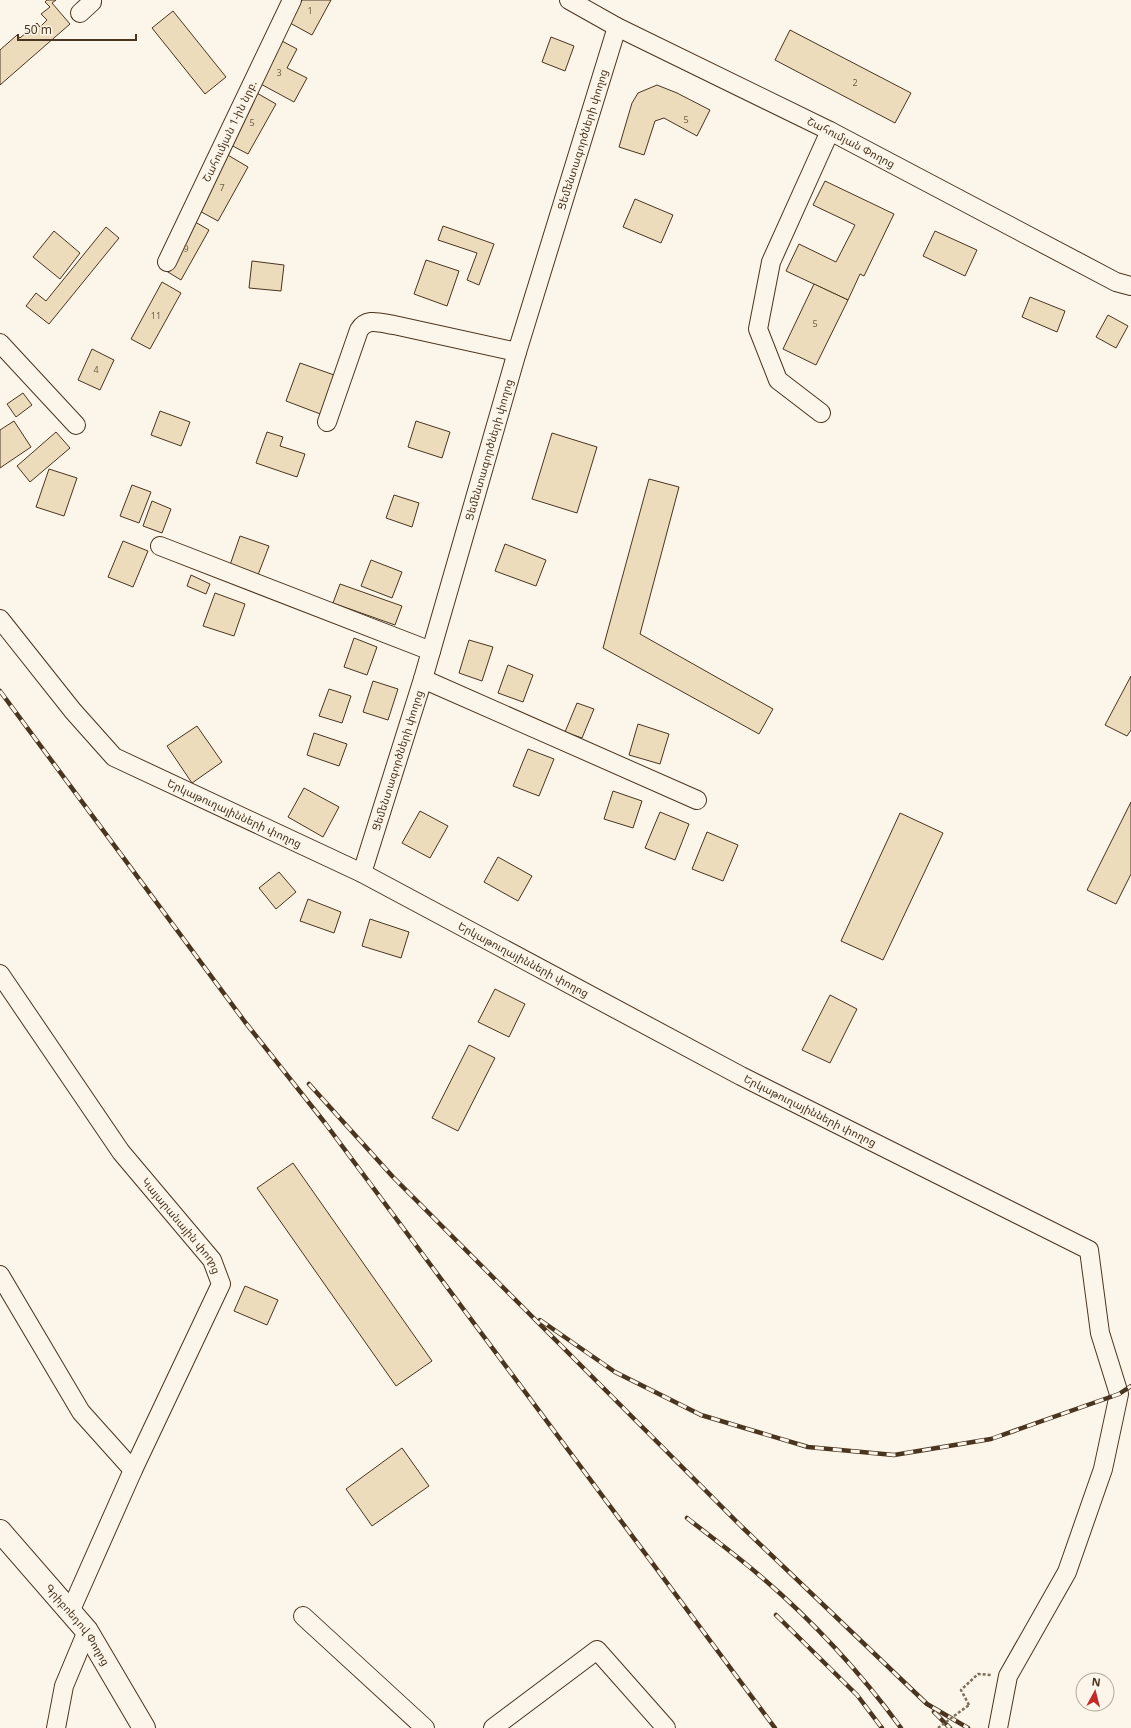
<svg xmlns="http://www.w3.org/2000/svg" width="1131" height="1728" font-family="'Noto Sans','Noto Sans Armenian',sans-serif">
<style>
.building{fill:#ecdcbc;stroke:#4a3520}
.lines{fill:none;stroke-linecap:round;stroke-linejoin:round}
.minor-casing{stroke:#4a3520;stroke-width:20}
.major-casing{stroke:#4a3520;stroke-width:24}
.path{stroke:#7f6f5c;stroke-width:2.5;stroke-dasharray:3 2;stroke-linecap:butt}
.minor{stroke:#fbf6e9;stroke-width:18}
.major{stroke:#fbf6e9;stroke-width:22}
.rail-casing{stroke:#4a3520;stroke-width:4.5}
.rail{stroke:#fbf6e9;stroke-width:3;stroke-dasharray:9;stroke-linecap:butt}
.path-bridge{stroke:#7f6f5c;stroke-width:2.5;stroke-dasharray:3 2;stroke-linecap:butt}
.labels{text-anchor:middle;stroke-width:3;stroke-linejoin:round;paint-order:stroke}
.number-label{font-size:9px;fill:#725f47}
.street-label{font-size:11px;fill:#4a3520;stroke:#fbf6e9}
</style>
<rect width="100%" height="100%" fill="#fbf6e9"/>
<g class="building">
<polygon points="47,0 56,0 52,3 70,24 0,85 0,50 17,35 20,38 37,23 40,27 47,20 41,14 50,7 45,2"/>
<polygon points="302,0 331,0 312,35 290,23"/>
<polygon points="173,11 226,77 205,94 152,28"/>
<polygon points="790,30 911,93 895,123 775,60"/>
<polygon points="551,37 574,46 565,71 542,62"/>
<polygon points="280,40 297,49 287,68 307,78 294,102 257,82"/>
<polygon points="657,85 677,93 710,110 697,136 664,118 655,121 644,155 619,147 632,103 638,93"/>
<polygon points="255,92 276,104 248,154 227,143"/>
<polygon points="226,154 248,167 218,221 196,209"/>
<polygon points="825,181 894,214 864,276 860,274 848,300 786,271 799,244 836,262 855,225 813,205"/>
<polygon points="635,199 673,215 661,243 623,227"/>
<polygon points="190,219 209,230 181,280 163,269"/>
<polygon points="443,226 494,244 479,285 467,280 477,253 438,240"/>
<polygon points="106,227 119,238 49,324 26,306 36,293 46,301"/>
<polygon points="54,231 80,253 60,279 33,257"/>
<polygon points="935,231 977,250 965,276 923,256"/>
<polygon points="426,260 459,271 447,306 414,294"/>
<polygon points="252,261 284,265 281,291 249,288"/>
<polygon points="162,282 181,293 150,349 131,339"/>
<polygon points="814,284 848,300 816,365 783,349"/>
<polygon points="1030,297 1065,311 1057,332 1022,317"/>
<polygon points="1108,315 1128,326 1116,348 1096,337"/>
<polygon points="92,349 114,360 100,390 78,380"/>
<polygon points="300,363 337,376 323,415 286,401"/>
<polygon points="23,393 32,405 16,417 7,404"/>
<polygon points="160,411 190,422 181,446 151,435"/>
<polygon points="14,421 31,447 0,468 0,430"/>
<polygon points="416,421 450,432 442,458 408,447"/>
<polygon points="56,432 70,448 30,482 17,466"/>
<polygon points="267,432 283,437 280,446 305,454 297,477 256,463"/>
<polygon points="552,433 597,447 577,513 532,499"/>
<polygon points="49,469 77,478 64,516 36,507"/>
<polygon points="649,479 679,487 640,634 773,709 759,734 603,648"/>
<polygon points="132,485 151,492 139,523 120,516"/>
<polygon points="394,495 419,503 412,527 386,518"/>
<polygon points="152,501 171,509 162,533 143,526"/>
<polygon points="240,536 269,546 258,575 230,565"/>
<polygon points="123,541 148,551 133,587 108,577"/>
<polygon points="505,544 546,560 536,586 495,571"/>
<polygon points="371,560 402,572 392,598 361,586"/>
<polygon points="191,575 210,584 206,594 187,586"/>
<polygon points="340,584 402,606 395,625 333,603"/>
<polygon points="215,593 245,604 234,636 203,626"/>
<polygon points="354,638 377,647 367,675 344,667"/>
<polygon points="469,640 493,647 482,681 459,673"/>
<polygon points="508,665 533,675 523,702 498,693"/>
<polygon points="1131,676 1131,730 1127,736 1105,725"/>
<polygon points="373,681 398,689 388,720 363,712"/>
<polygon points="329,689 351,696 342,723 319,716"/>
<polygon points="577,703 594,709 582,738 565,732"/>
<polygon points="638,724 669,734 660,764 629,755"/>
<polygon points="197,726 222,762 192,783 167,746"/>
<polygon points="314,733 347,744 339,766 307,755"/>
<polygon points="528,749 554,759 539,796 513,786"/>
<polygon points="304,788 339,807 323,837 288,817"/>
<polygon points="613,791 642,801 633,828 604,819"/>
<polygon points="1131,802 1131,874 1116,904 1087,890"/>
<polygon points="420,811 448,826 430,858 402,843"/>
<polygon points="660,812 689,824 675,860 645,848"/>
<polygon points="900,813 943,833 883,960 841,941"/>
<polygon points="707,832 738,845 723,881 692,869"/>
<polygon points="498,857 532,876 518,901 484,882"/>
<polygon points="279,872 296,892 276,909 259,888"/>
<polygon points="308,899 341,912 334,933 300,921"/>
<polygon points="370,919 409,932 401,958 362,946"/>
<polygon points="495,989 525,1004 509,1037 478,1022"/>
<polygon points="830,995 857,1009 830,1063 802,1050"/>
<polygon points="469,1045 495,1058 458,1131 432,1118"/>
<polygon points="293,1163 432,1361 396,1386 257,1188"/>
<polygon points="245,1286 278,1300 267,1325 234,1311"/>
<polygon points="402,1448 429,1486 372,1526 346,1489"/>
</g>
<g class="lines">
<defs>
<g id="minor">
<path id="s1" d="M569 0 617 27 830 131 1116 282 1131 286"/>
<polyline points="80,13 92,2 92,0"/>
<path id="s2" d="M167 262 292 0"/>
<polyline points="0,343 76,425"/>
<polyline points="821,413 778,380 758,329 771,262 830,131"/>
<path d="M327 422 359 330C367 317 380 323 394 325L517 352"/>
<polyline points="160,546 431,651"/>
<path id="s3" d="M0 619 73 711 114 757 362 873 741 1076 1089 1250 1100 1333 1119 1394 1103 1469 1067 1572 1008 1676 998 1728"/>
<polyline points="423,679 697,800"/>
<path id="s4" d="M362 873 423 679 517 352 617 27"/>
<path id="s5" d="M0 974 121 1152 212 1260 221 1284 133 1470 70 1612"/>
<polyline points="0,1275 81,1412 133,1470"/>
<polyline points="303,1616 425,1728"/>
<polyline points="56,1728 64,1686 87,1631"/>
<polyline points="493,1728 597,1650 666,1728"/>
</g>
<g id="major">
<path id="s6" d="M0 1531 87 1631 144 1728"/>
</g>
</defs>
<use href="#minor" class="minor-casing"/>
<use href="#major" class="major-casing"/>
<polyline class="path" points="969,1705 961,1690 978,1674 991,1675"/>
<use href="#minor" class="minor"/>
<use href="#major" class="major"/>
<defs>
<g id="rail">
<polyline points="0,691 245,1022 325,1123 775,1728"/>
<polyline points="309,1084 393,1177 742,1527 927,1704 968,1728"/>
<polyline points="540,1320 615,1372 701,1415 808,1447 894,1455 991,1439 1119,1394 1131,1386"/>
<path d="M687 1518C711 1537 736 1555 759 1575 812 1620 860 1672 901 1728"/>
<polyline points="776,1615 857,1695 882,1728"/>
<polyline points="934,1712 950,1728"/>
</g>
</defs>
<use href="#rail" class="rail-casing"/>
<use href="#rail" class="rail"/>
<polyline class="path-bridge" points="938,1728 969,1705"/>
</g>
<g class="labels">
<g class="number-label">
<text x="310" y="14">1</text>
<text x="279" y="76">3</text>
<text x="855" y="86">2</text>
<text x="686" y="123">5</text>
<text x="252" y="126">5</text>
<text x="222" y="191">7</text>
<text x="186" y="252">9</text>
<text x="156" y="319">11</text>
<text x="815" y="327">5</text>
<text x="96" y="373">4</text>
</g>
<g class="street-label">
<text dy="4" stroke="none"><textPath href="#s2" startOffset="145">Շահումյան 1-ին նրբ.</textPath></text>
<text dy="4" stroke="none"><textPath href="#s4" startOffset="766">Ցեմենտագործների փողոց</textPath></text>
<text dy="4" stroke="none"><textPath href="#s1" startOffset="316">Շահումյան Փողոց</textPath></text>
<text dy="4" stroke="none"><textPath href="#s4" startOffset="442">Ցեմենտագործների փողոց</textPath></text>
<text dy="4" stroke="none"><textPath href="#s4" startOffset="118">Ցեմենտագործների փողոց</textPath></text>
<text dy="4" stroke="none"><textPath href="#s3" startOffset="312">Երկաթուղայինների փողոց</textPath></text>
<text dy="4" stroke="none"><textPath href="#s3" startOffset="636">Երկաթուղայինների փողոց</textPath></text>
<text dy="4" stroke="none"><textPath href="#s3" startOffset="960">Երկաթուղայինների փողոց</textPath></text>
<text dy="4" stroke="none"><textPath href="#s5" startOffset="311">Կայարանային փողոց</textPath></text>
<text dy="4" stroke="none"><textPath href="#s6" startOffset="122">Գրիբոեդով Փողոց</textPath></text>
</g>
</g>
<g transform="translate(1095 1692) rotate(7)"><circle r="19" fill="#fbf6e9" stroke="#b4a999"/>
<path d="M0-3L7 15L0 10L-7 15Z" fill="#c62828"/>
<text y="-6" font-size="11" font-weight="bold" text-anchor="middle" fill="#4a3520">N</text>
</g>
<path d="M18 34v6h118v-6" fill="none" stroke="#4a3520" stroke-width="2"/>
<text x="24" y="34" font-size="12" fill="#4a3520" stroke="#fbf6e9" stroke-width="3" paint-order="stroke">50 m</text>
</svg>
